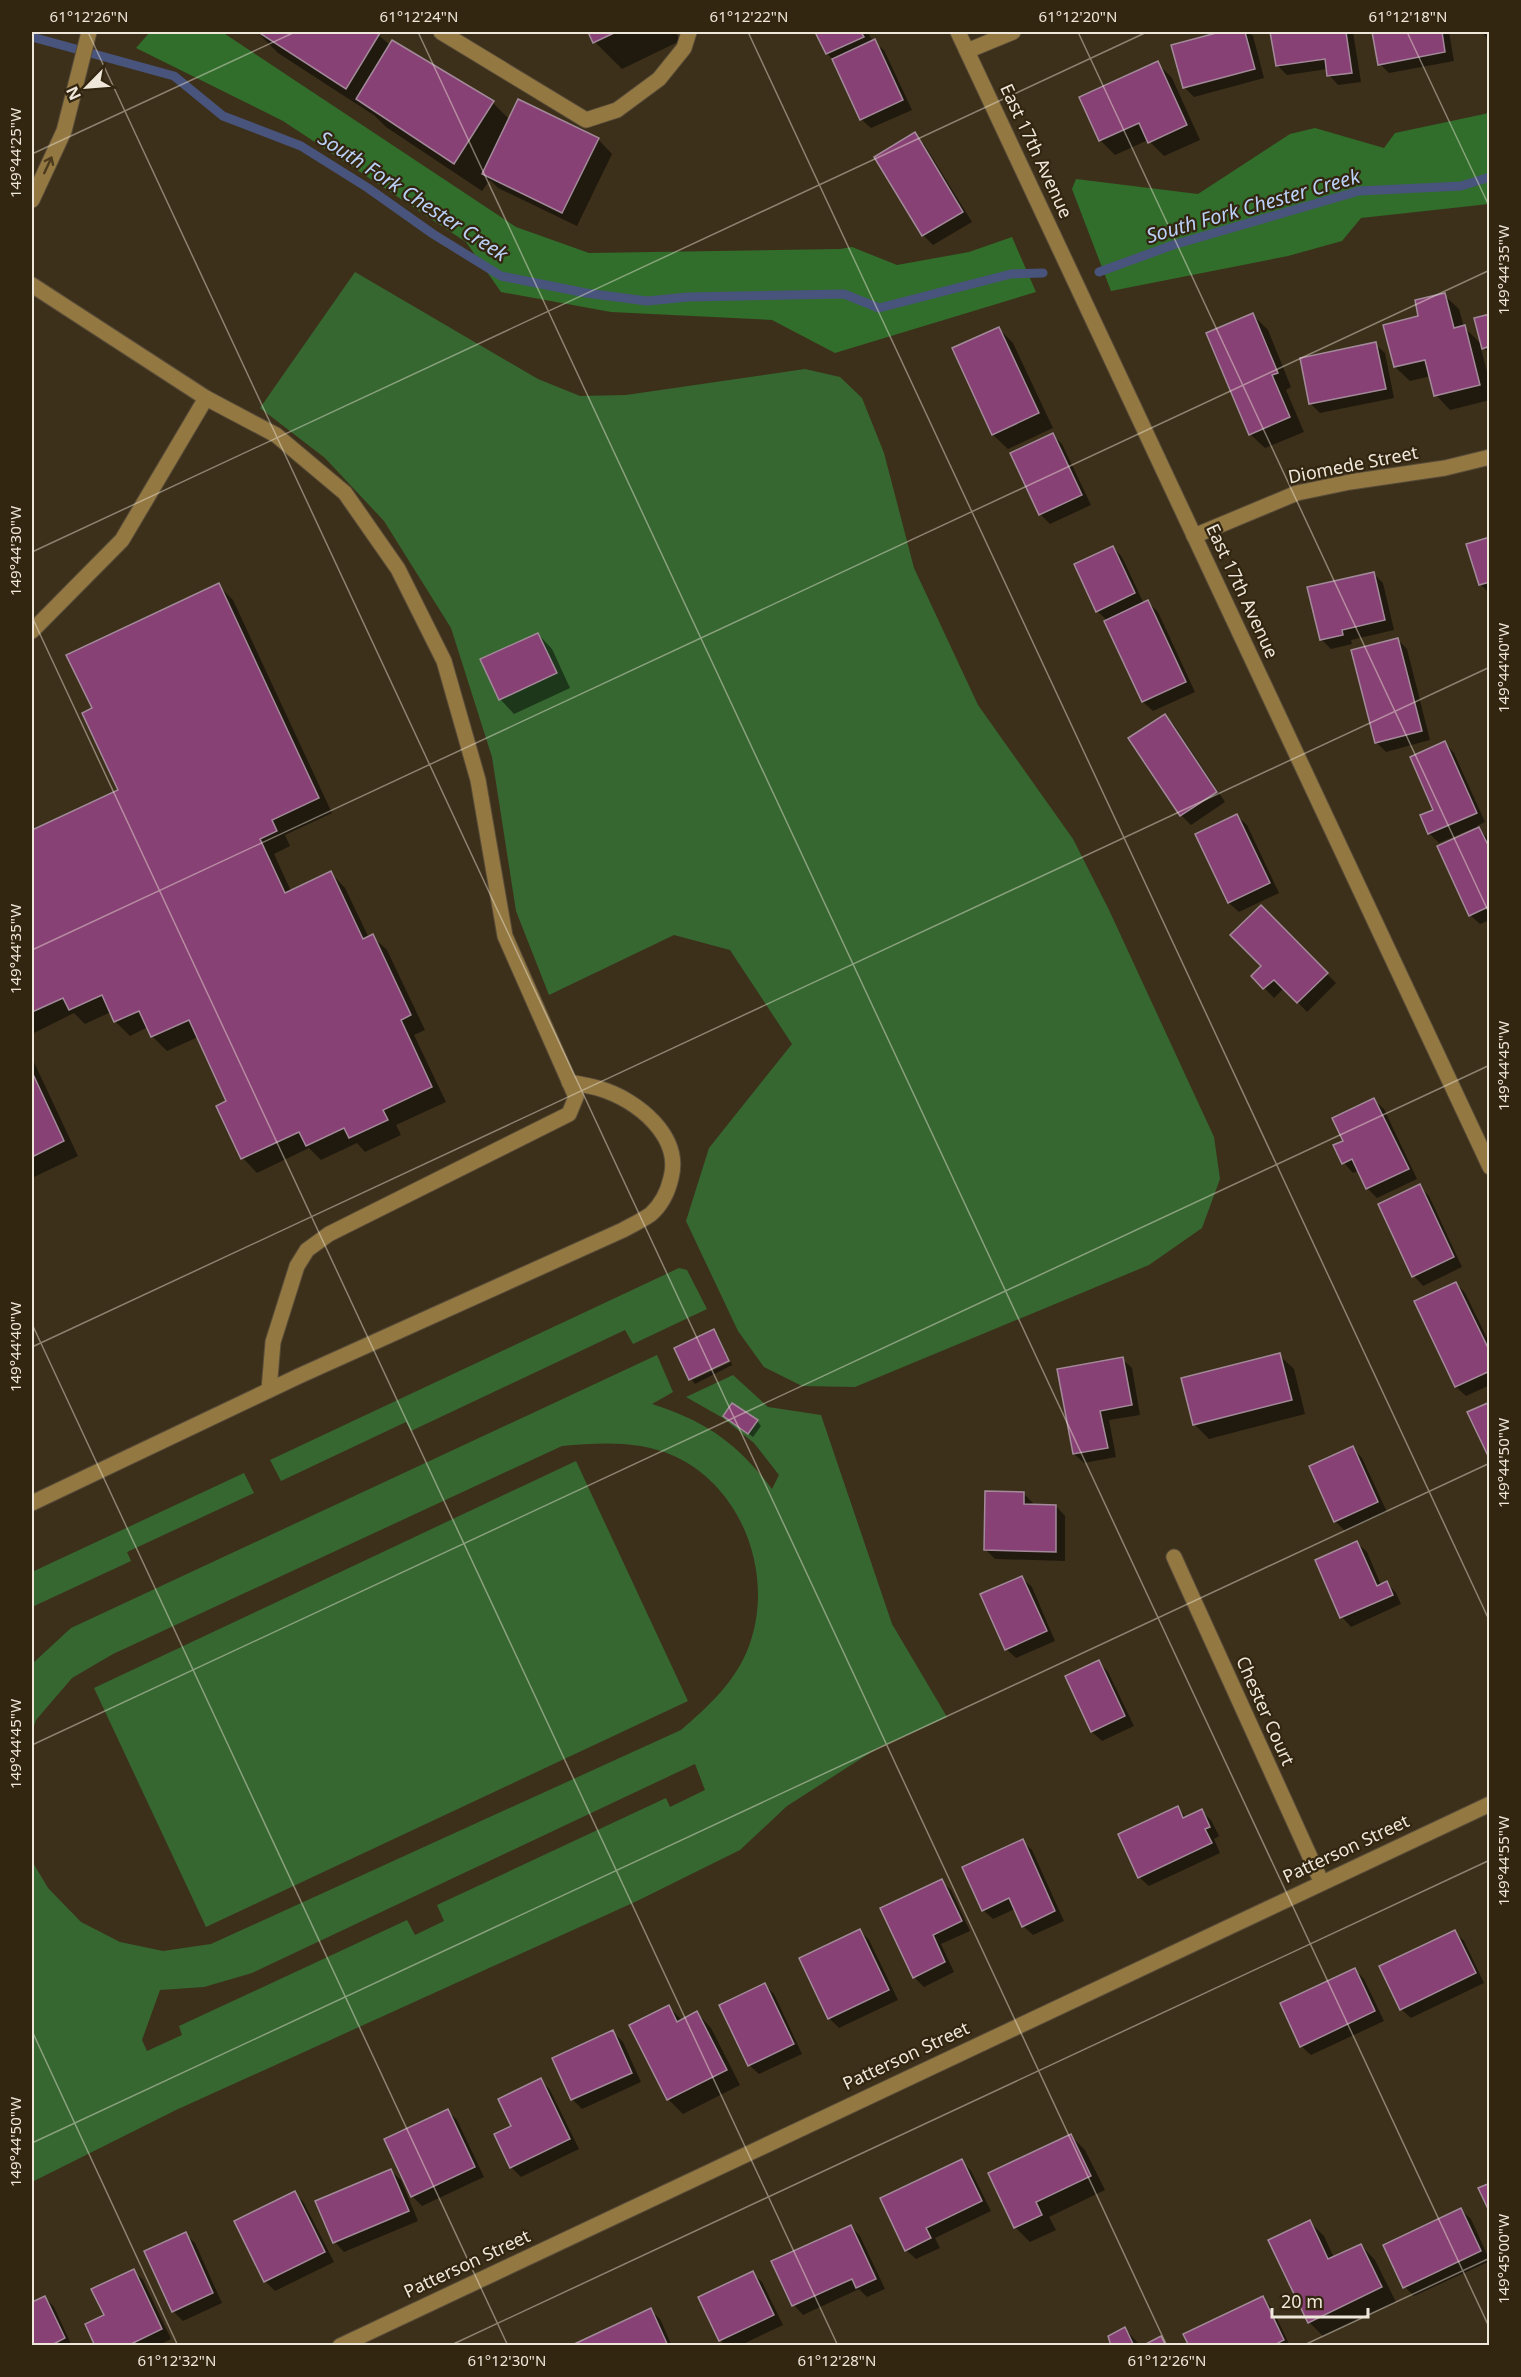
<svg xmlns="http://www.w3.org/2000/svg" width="1521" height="2377" font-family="'Noto Sans',sans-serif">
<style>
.green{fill:#366731;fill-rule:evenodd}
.forest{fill:#316d2b}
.shadow{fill:#0007}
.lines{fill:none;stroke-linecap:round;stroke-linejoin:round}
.stream{stroke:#48547c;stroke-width:9}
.building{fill:#884174;stroke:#a38a9a;stroke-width:1.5}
.minor-casing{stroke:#594d3a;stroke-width:17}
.minor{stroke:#937842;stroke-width:15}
.oneway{stroke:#4b3a1d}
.ticks{fill:none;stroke:#efe7da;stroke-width:1.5;stroke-opacity:0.45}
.labels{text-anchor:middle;stroke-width:4.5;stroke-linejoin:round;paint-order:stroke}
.street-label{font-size:18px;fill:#efe7da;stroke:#332611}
.water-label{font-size:20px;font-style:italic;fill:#bbd1f8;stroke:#332611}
.neatline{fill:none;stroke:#efe7da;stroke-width:2}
.ticks-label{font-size:15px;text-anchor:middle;fill:#efe7da}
</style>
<rect width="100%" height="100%" fill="#3d301b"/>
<g class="green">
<polygon points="355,272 538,379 580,396 626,395 805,369 840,377 862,398 884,453 914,568 978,705 1073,839 1109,910 1214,1137 1220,1179 1202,1228 1149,1265 855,1387 802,1386 764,1367 738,1331 686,1221 709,1148 792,1044 730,950 674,935 549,995 516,911 492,757 451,628 384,521 325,458 260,408"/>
<polygon points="679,1268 687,1270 707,1309 633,1344 625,1330 411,1431 406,1422 281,1481 270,1460"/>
<path d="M657 1355 673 1392 652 1404C706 1421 738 1444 772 1489L779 1475 754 1443 723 1418 686 1397 733 1375 768 1407 821 1415 892 1624 947 1717 876 1749 787 1806 740 1850 637 1901 176 2110 32 2182V1861L48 1888 81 1922 120 1942 163 1951 211 1944 681 1730C709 1706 736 1681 749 1646 775 1576 743 1487 674 1456 638 1440 599 1443 562 1446L113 1654 72 1678 36 1720 32 1732V1664L71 1628ZM695 1764 705 1790 670 1807 666 1798 437 1905 444 1921 415 1935 407 1920 179 2026 182 2035 147 2051 142 2040 160 1990 204 1987 252 1973Z"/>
<polygon points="576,1461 688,1701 206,1927 94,1688"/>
<polygon points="244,1473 254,1493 127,1552 131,1561 32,1607 32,1572"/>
</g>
<g class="forest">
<polygon points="150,32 222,32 516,227 589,253 840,249 852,247 897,265 969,252 1012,237 1036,292 835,353 772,320 611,312 501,292 466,242 283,121 136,48"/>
<polygon points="1489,113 1489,204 1361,218 1342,241 1288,256 1111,291 1072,189 1076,179 1198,194 1290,134 1315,128 1384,148 1395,133"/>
</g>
<g class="shadow">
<polygon points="257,32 375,32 390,45 493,103 510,120 598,139 612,154 577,226 498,188 490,180 482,191 386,127 375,116 278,53"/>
<polygon points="589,32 676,32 680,41 622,69 595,42"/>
<polygon points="817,32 868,32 873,42 884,50 912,110 871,128 861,119 835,61 827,54"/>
<polygon points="1226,32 1248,32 1253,36 1264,78 1194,97 1185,88 1173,46"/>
<polygon points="1272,32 1353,32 1361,82 1338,85 1329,75 1328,69 1287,75 1277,65"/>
<polygon points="1374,32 1449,32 1454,61 1389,73 1380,64"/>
<polygon points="1482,32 1490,32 1490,41 1484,35"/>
<polygon points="1157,63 1172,78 1200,140 1164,156 1148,140 1115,155 1100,140"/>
<polygon points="914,134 924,144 972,222 933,245 924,236 876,158"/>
<polygon points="1444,295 1459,309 1464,327 1482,345 1490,315 1490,354 1480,345 1490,383 1490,400 1450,410 1436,395 1431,376 1410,381 1395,367 1420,317"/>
<polygon points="1253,315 1268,330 1291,387 1286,390 1304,432 1265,448 1250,434"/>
<polygon points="999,329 1013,343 1053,428 1008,449 993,435 954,349"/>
<polygon points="1375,344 1385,353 1394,398 1320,413 1311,404 1302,359"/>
<polygon points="1053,435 1062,444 1091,505 1050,524 1040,514"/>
<polygon points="1490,539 1490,594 1480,584"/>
<polygon points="1113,547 1122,557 1144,604 1148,602 1158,612 1195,692 1153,711 1143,702 1106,622 1108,621 1097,611"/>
<polygon points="1373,573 1383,583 1394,630 1351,640 1352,644 1331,649 1322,640 1309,589"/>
<polygon points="218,585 233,600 332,813 285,835 290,846 274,854 291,891 331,873 345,888 369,938 372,936 387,950 425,1030 414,1035 446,1102 396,1125 401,1135 365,1152 357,1143 321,1160 309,1148 257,1173 243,1158 228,1102 198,1037 167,1051 153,1037 148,1027 130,1036 115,1021 111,1012 85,1024 74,1013 32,1034 32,832 120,790 94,709"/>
<polygon points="538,634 552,649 570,688 514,714 500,699"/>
<polygon points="1397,639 1407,649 1430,740 1386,752 1376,742"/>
<polygon points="1164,716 1174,725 1225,802 1191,825 1181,815 1130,739"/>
<polygon points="1445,743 1454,753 1485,822 1477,826 1490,841 1490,920 1480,924 1470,915 1474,828 1439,843 1429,833"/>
<polygon points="1237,816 1247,825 1279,893 1239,912 1229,903 1197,835"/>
<polygon points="1261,907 1336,983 1307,1012 1284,988 1274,998 1253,976 1263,966"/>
<polygon points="32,1058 78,1156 32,1178"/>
<polygon points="1374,1100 1384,1109 1417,1179 1377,1198 1367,1188 1359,1170 1353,1173 1344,1163 1345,1142"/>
<polygon points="1419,1186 1429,1196 1462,1267 1423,1286 1414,1276"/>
<polygon points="1456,1283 1465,1293 1490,1344 1490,1385 1466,1396 1456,1387 1416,1302"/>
<polygon points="714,1331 718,1335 729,1359 690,1378"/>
<polygon points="1279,1355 1294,1369 1305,1414 1209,1439 1194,1424"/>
<polygon points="1122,1359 1132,1368 1140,1415 1109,1420 1116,1457 1084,1463 1074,1454"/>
<polygon points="731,1362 732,1365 695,1384 692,1380"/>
<polygon points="730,1420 757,1421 761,1426 753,1437"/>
<polygon points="1353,1448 1362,1458 1387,1512 1345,1531 1335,1521"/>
<polygon points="1023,1493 1033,1503 1033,1506 1056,1506 1065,1516 1065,1561 995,1559 986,1550"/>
<polygon points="1357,1543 1367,1552 1381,1585 1387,1583 1396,1593 1401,1604 1351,1627 1342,1617"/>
<polygon points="1022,1578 1032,1587 1055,1641 1016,1658 1006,1649"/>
<polygon points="1099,1662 1108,1672 1134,1726 1102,1741 1092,1732 1067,1677"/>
<polygon points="1177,1808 1187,1818 1202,1811 1211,1820 1219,1836 1214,1839 1220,1853 1149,1886 1139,1877"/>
<polygon points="1022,1841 1032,1850 1064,1921 1033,1935 1023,1926 1015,1909 993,1919 983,1910"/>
<polygon points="941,1881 951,1890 970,1931 941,1944 954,1972 924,1987 914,1977"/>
<polygon points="859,1930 869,1940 898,2000 839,2028 829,2018"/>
<polygon points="1455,1932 1464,1941 1484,1983 1411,2018 1401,2009"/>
<polygon points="1355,1970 1364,1979 1384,2021 1311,2055 1301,2046"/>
<polygon points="765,1985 774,1994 802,2054 759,2074 749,2065"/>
<polygon points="669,2007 683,2021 697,2013 711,2028 740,2085 683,2114 669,2100 631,2026"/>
<polygon points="613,2032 623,2042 641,2082 582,2109 572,2099 554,2059"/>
<polygon points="541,2080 550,2090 579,2149 521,2177 511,2167 513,2127"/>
<polygon points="448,2111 457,2120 484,2177 422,2206 412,2196"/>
<polygon points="1071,2136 1085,2150 1105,2190 1049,2217 1056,2230 1030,2242 1015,2227"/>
<polygon points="962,2161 971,2171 991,2211 935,2238 940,2248 916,2259 906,2250"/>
<polygon points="391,2171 401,2180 418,2221 344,2252 335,2242 317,2202"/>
<polygon points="295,2193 304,2203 334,2262 275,2291 265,2281"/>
<polygon points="1461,2210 1471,2219 1490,2261 1414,2296 1405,2287"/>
<polygon points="1310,2222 1324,2236 1334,2258 1361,2245 1375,2260 1396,2302 1323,2336 1309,2322"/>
<polygon points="851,2226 860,2236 885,2289 867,2297 859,2289 803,2315 794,2305 773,2262"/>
<polygon points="185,2234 195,2243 222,2303 183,2321 173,2311"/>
<polygon points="134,2271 143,2280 171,2339 157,2346 97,2346 106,2316"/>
<polygon points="752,2273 762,2282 783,2325 739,2346 726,2346 720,2340"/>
<polygon points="45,2297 54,2307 72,2346 32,2346 32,2303"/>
<polygon points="1263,2298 1272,2308 1290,2346 1190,2346"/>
<polygon points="650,2310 660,2319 672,2346 574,2346"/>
<polygon points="1125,2329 1139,2344 1140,2346 1114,2346"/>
</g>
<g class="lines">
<g class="stream">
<polyline points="32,37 174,76 223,116 301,146 368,188 433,234 501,276 586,293 647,301 688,297 844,294 879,308 1011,274 1043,273"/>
<polyline points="1099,272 1173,245 1359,191 1461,186 1490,177"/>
</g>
</g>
<g class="building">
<polygon points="258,32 378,32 380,33 346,89"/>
<polygon points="588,32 616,32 593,43"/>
<polygon points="815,32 861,32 864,37 826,54"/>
<polygon points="1220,32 1245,32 1255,69 1183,88 1171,45"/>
<polygon points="1270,32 1346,32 1352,73 1327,76 1325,59 1276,66"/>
<polygon points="1372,32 1442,32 1445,52 1378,65"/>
<polygon points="875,39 903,100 860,120 832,59"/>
<polygon points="392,40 494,101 454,164 356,99"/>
<polygon points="1158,61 1187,125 1148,143 1139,123 1099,141 1079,97"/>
<polygon points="518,99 599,138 562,213 482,174"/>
<polygon points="915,132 963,212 922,236 874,157"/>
<polygon points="1445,293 1454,328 1465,325 1480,385 1434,396 1425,360 1394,367 1383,325 1418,316 1415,300"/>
<polygon points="1253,313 1278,373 1272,375 1290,417 1249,435 1206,333"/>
<polygon points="1490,314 1490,355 1487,347 1482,349 1474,318"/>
<polygon points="999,327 1039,413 992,435 952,348"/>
<polygon points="1376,342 1386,389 1309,404 1300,358"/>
<polygon points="1053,433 1082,495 1039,515 1010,453"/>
<polygon points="1490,537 1490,582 1479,585 1466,544"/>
<polygon points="1113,546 1135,593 1096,612 1074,564"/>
<polygon points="1374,572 1385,620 1342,630 1343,635 1320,640 1307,587"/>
<polygon points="219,583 319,798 272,820 277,831 260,839 285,893 331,871 363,939 373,934 411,1015 401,1020 432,1087 383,1110 388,1120 349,1138 344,1128 306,1146 299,1132 241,1159 216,1106 226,1101 189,1020 151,1037 139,1011 114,1022 102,995 69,1010 63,998 32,1012 32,830 118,790 82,713 92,708 66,655"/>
<polygon points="1148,600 1186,682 1142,702 1104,621"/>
<polygon points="538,633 557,673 499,700 480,659"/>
<polygon points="1398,638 1422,731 1375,743 1351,650"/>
<polygon points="1165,714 1217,792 1180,816 1128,738"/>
<polygon points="1445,741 1477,813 1428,834 1420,815 1433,810 1410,757"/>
<polygon points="1237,814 1270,883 1228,903 1195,834"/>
<polygon points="1479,827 1490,849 1490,906 1469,916 1437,846"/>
<polygon points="1261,905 1328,973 1297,1003 1274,980 1263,989 1251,976 1261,966 1230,935"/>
<polygon points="32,1072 64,1141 32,1157"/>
<polygon points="1374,1098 1409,1169 1366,1189 1352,1159 1342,1164 1333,1145 1343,1141 1332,1118"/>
<polygon points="1420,1184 1454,1257 1412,1277 1378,1204"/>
<polygon points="1456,1282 1490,1352 1490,1371 1455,1387 1414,1301"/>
<polygon points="714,1329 729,1361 689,1380 674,1348"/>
<polygon points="1280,1353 1292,1400 1193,1425 1181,1378"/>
<polygon points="1123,1357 1132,1405 1100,1411 1108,1448 1073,1454 1057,1369"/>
<polygon points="1490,1402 1490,1460 1467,1412"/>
<polygon points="732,1403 758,1420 748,1434 723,1416"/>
<polygon points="1353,1446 1378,1502 1334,1522 1309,1466"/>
<polygon points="985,1491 1024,1492 1024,1504 1056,1505 1056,1552 984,1550"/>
<polygon points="1357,1541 1377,1586 1387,1581 1393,1595 1340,1618 1315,1560"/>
<polygon points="1022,1576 1047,1631 1005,1650 980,1594"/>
<polygon points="1099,1660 1125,1716 1091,1732 1065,1676"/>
<polygon points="1178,1806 1183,1818 1202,1809 1210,1827 1205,1829 1212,1843 1138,1878 1118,1834"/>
<polygon points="1023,1839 1055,1911 1022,1927 1009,1898 982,1911 962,1867"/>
<polygon points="942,1879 962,1921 933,1935 945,1962 913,1978 880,1908"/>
<polygon points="860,1929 889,1990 828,2019 799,1958"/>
<polygon points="1455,1930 1476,1973 1400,2010 1379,1966"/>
<polygon points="1355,1968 1375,2011 1300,2047 1280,2003"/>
<polygon points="765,1983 794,2044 748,2066 719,2005"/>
<polygon points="669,2005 677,2022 697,2011 727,2070 667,2100 629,2025"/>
<polygon points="613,2030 632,2073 571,2100 552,2058"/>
<polygon points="541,2078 570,2139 510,2168 494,2134 511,2126 498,2099"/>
<polygon points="448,2109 475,2167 411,2197 384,2139"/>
<polygon points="1071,2134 1091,2176 1036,2202 1042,2215 1014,2228 988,2173"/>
<polygon points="962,2159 982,2201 926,2228 931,2238 905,2251 880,2198"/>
<polygon points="391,2169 409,2211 333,2243 315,2201"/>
<polygon points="1490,2183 1490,2213 1478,2188"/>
<polygon points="295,2191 325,2252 264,2282 234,2221"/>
<polygon points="1461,2208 1481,2251 1403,2288 1383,2245"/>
<polygon points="1310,2220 1328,2259 1361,2244 1382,2287 1308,2323 1268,2240"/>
<polygon points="851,2225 876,2279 856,2288 852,2279 792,2306 771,2261"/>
<polygon points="186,2232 213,2293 172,2312 144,2251"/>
<polygon points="134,2269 162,2329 127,2346 95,2346 85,2324 104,2315 91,2289"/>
<polygon points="753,2271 774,2315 719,2341 698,2297"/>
<polygon points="45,2296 65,2338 50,2346 32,2346 32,2302"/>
<polygon points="1263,2296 1284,2340 1272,2346 1189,2346 1183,2334"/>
<polygon points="651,2308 668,2346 570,2346"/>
<polygon points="1125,2327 1134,2346 1111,2346 1108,2336"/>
<polygon points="1161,2336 1166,2346 1142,2346"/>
</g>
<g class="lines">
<defs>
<g id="minor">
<polyline points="441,32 586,120 617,110 659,79 684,48 689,32"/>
<polyline points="958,32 1490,1167"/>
<polyline points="967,51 1013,32"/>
<polyline points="32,200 64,131 89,32"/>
<polyline points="32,285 206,398 276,435 345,493 398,569 444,661 478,780 505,936 576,1097 569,1114 329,1234 307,1250 297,1266 273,1342 269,1390"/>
<polyline points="1194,536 1297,493 1350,482 1445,468 1490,457"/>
<polyline points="32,631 122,540 206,398"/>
<path d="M32 1503 299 1376 623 1230C632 1225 643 1220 651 1214 661 1205 668 1191 671 1178 682 1136 637 1100 601 1089 591 1086 580 1084 569 1082"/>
<polyline points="1174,1557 1321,1881"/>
<polyline points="340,2346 1490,1804"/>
</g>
</defs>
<use href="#minor" class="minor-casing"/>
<use href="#minor" class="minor"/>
</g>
<defs><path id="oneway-shaft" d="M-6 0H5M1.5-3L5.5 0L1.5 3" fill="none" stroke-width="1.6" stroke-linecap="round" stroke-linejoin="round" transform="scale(1.5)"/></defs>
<use class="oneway" href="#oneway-shaft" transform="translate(48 165) rotate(-65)"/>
<path class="ticks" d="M88 32 1167 2346M418 32 1490 2329M748 32 1490 1622M1078 32 1490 915M1407 32 1490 208M32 154 295 32M32 552 1147 32M32 617 838 2346M32 950 1490 270M32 1324 508 2346M32 1347 1490 667M32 1745 1490 1065M32 2031 178 2346M32 2143 1490 1463M449 2346 1490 1860M1302 2346 1490 2258"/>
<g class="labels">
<g class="street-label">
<text transform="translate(1036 151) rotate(65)" y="6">East 17th Avenue</text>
<text transform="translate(1353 465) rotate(-11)" y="6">Diomede Street</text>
<text transform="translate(1242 591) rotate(65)" y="6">East 17th Avenue</text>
<text transform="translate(1265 1711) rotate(66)" y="6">Chester Court</text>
<text transform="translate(1346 1849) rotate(-25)" y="6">Patterson Street</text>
<text transform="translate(906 2056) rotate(-25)" y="6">Patterson Street</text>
<text transform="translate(467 2264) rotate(-25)" y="6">Patterson Street</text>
</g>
<g class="water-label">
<text transform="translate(413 196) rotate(33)" y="7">South Fork Chester Creek</text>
<text transform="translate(1253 206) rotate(-16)" y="7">South Fork Chester Creek</text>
</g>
</g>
<rect width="1521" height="2377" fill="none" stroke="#332611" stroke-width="66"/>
<g transform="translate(87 87) rotate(245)" stroke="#332611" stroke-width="4.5" paint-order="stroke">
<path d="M0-4.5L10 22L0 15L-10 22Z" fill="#efe7da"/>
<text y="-9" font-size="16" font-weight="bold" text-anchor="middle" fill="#efe7da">N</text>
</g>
<path d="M1272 2308v9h96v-9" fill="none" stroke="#efe7da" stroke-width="3"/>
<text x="1281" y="2308" font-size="18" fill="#efe7da" stroke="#332611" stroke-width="4.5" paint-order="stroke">20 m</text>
<rect x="33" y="33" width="1455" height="2311" class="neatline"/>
<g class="ticks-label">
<text x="89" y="22">61°12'26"N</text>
<text x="419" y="22">61°12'24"N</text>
<text x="749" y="22">61°12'22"N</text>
<text x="1078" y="22">61°12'20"N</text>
<text x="1408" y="22">61°12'18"N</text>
<text transform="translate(16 153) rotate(-90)" y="5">149°44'25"W</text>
<text transform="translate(1504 270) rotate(-90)" y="5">149°44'35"W</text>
<text transform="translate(16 551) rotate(-90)" y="5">149°44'30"W</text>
<text transform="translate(1504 668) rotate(-90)" y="5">149°44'40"W</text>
<text transform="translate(16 949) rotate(-90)" y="5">149°44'35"W</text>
<text transform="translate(1504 1066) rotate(-90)" y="5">149°44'45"W</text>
<text transform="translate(16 1347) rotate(-90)" y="5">149°44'40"W</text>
<text transform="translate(1504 1463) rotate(-90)" y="5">149°44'50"W</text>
<text transform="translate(16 1744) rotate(-90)" y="5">149°44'45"W</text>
<text transform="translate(1504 1861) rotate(-90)" y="5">149°44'55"W</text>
<text transform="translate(16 2142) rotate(-90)" y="5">149°44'50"W</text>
<text transform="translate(1504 2259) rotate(-90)" y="5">149°45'00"W</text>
<text x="177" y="2366">61°12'32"N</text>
<text x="507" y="2366">61°12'30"N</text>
<text x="837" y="2366">61°12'28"N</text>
<text x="1167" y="2366">61°12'26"N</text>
</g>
</svg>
